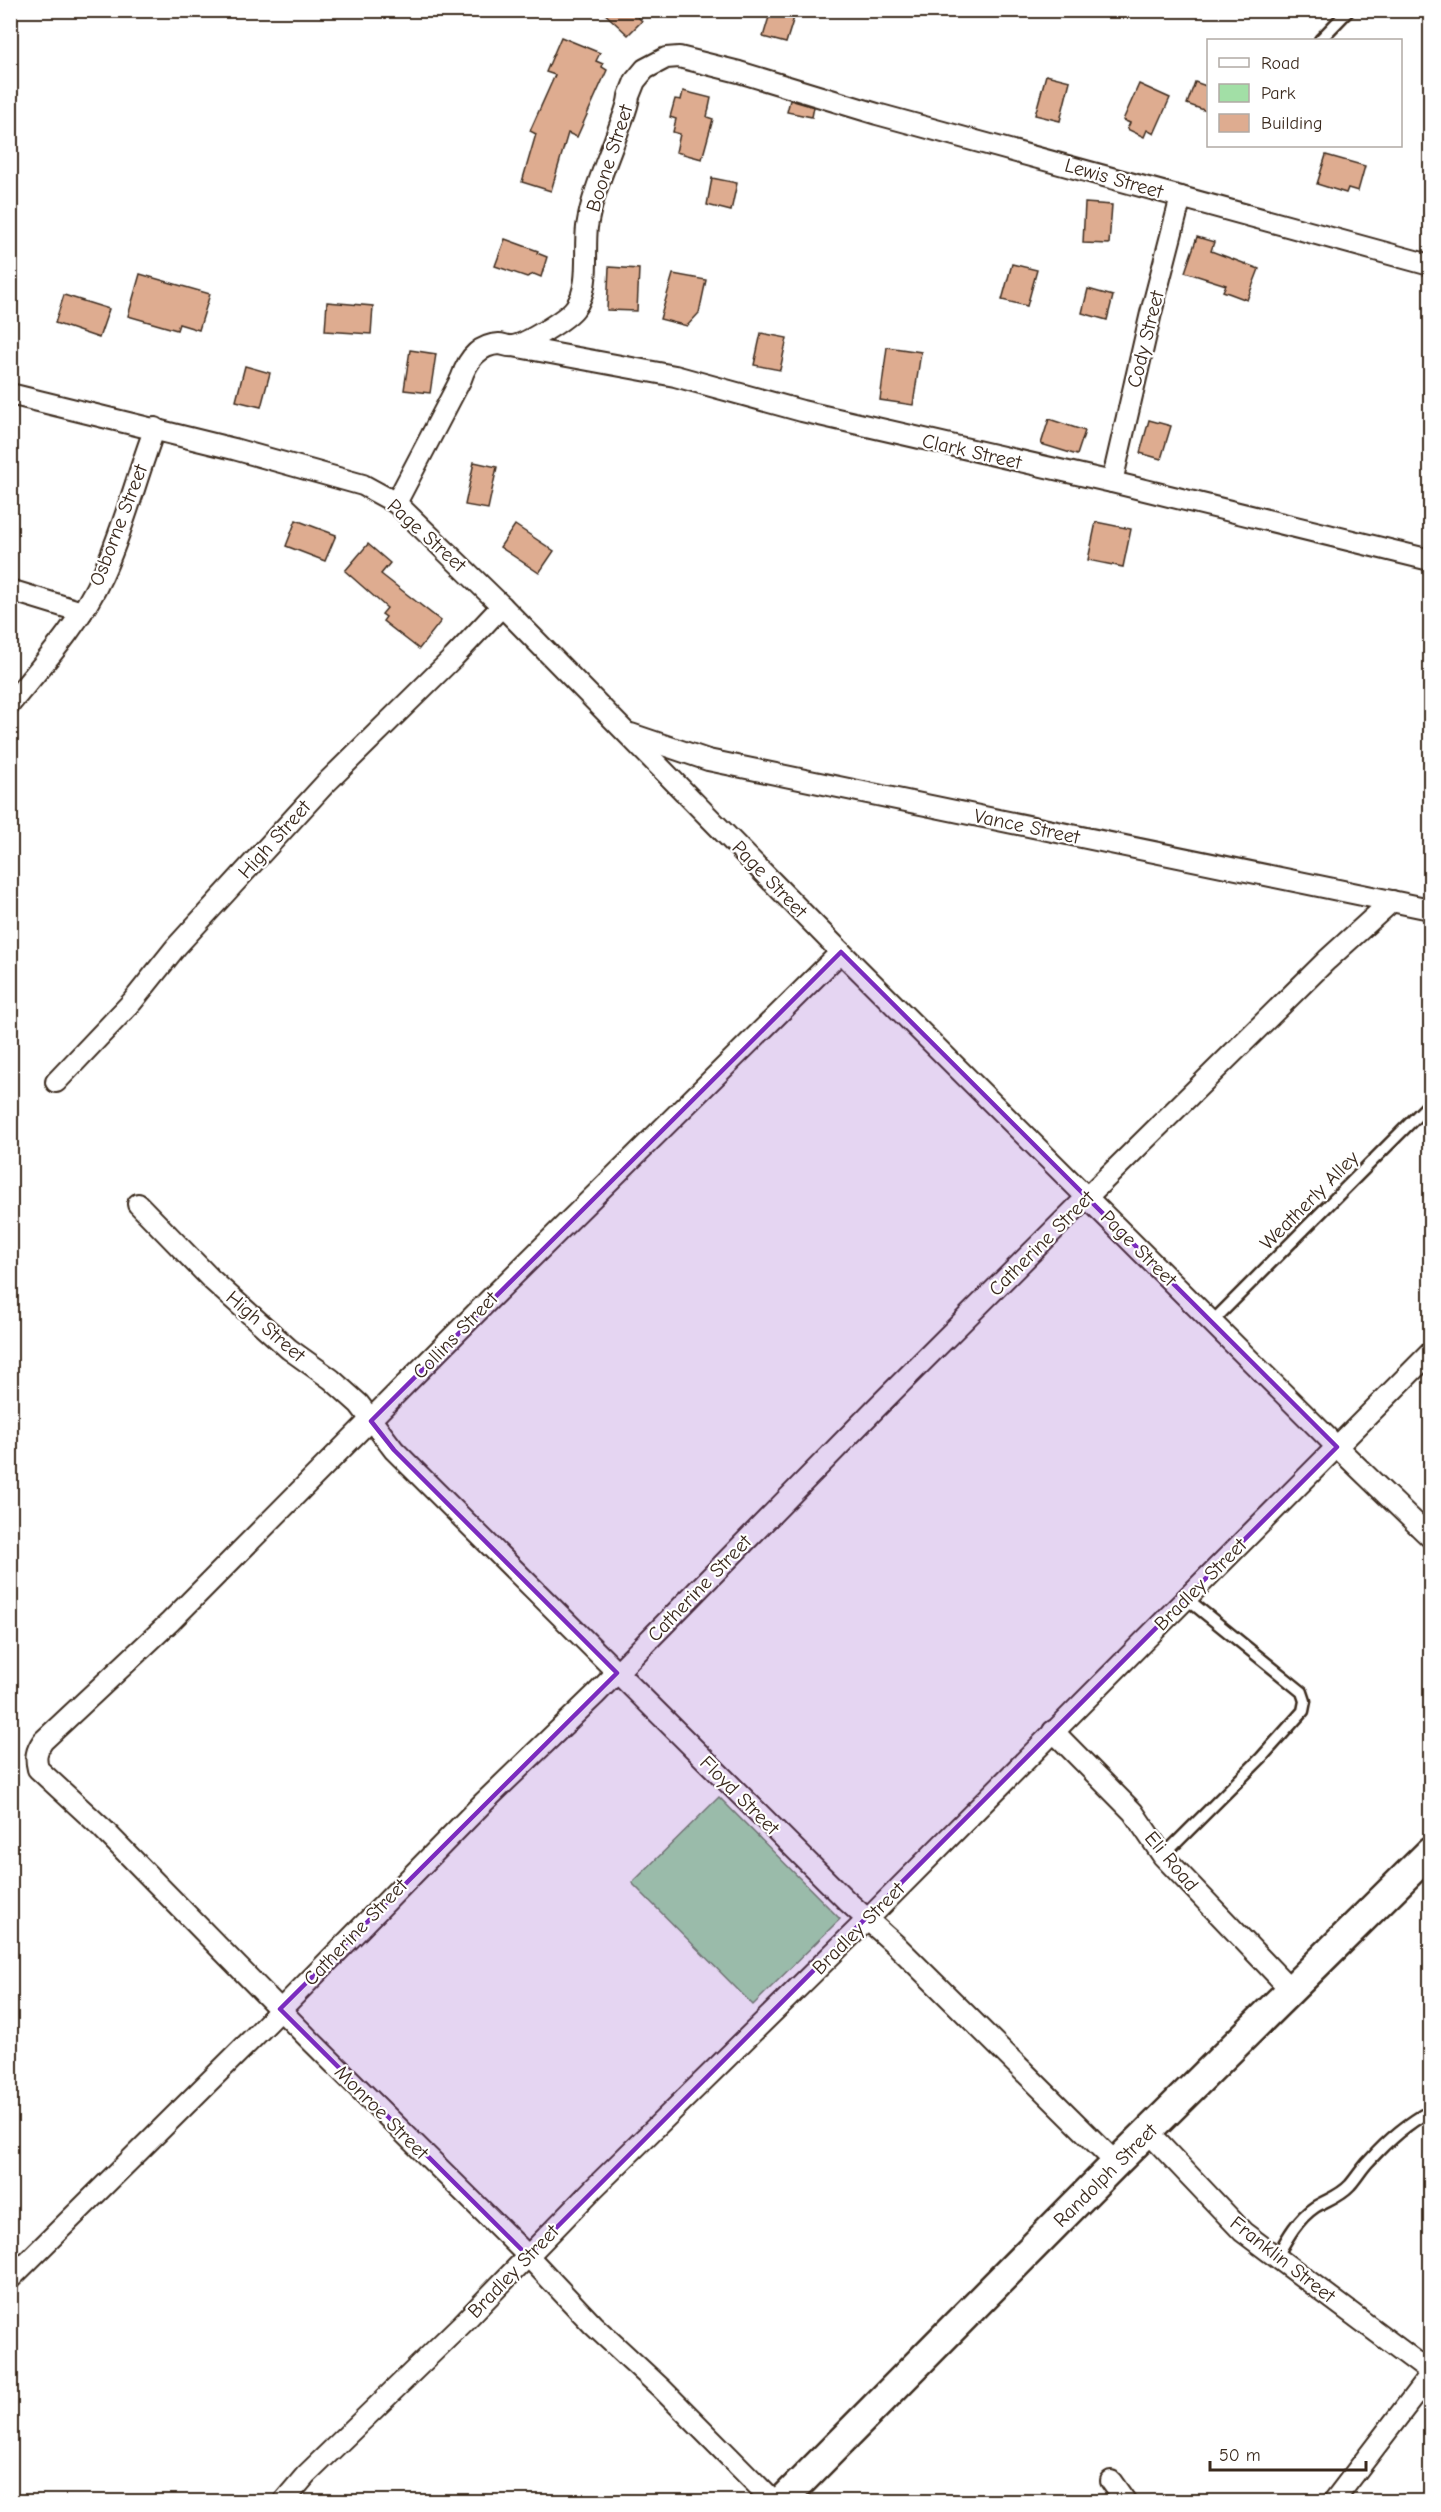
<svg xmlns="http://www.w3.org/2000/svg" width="1441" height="2512" font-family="'Comic Neue',sans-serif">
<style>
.green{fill:#a2dfa6;stroke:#6e8462;stroke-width:1.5}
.building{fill:#deac90;stroke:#3b2a1e;stroke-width:1.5}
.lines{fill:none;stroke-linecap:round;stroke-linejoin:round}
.lane-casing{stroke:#3b2a1e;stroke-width:15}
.street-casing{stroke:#3b2a1e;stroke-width:24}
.secondary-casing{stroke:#3b2a1e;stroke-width:33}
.lane{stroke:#fff;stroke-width:10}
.street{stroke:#fff;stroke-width:20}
.secondary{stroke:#fff;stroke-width:28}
.marked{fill:#7b2cbf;fill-opacity:0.2;stroke:#7b2cbf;stroke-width:4.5;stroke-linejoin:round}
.labels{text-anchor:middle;stroke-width:4.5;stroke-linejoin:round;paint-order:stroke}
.street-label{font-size:20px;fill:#3b2a1e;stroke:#fff}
</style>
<rect width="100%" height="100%" fill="#fff"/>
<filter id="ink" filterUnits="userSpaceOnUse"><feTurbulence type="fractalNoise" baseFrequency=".0167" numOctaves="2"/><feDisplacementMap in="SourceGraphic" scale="12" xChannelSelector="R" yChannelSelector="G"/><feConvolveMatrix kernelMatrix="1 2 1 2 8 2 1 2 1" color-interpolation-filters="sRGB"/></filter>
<g filter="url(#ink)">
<polygon class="green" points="719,1797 840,1919 753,2005 632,1883"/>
<g class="building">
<polygon points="601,10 637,10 635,14 642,21 628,35"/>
<polygon points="771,10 795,14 786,43 763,37"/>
<polygon points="561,37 600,53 596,61 603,64 602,67 607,70 577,137 568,133 551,191 522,182 536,134 530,131 555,75 546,72"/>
<polygon points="1046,75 1070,81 1060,121 1035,115"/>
<polygon points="1195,82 1209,87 1209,112 1187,104"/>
<polygon points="1139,84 1170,98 1154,134 1147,130 1144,137 1127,129 1130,123 1123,120"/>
<polygon points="683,91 711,98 707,117 713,119 702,159 676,152 680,134 673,132 676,119 670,117 675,99 681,100"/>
<polygon points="790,100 814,107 812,117 787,112"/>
<polygon points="1326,155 1365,166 1358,191 1348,188 1346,193 1317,184"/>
<polygon points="712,178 737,183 731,211 707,205"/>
<polygon points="1085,203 1112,205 1109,244 1083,243"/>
<polygon points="1197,237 1214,242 1211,251 1259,269 1247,300 1223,291 1226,285 1185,272"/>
<polygon points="505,239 538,251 537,253 547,257 541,277 534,274 527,277 495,266"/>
<polygon points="1012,264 1037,270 1027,306 1002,300"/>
<polygon points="609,267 639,269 637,311 607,310"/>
<polygon points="140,274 210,294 199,330 179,324 177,330 128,316"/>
<polygon points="673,274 706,280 699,313 687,326 660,319"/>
<polygon points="1088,289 1113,296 1107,320 1082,313"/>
<polygon points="64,295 109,309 99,338 55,323"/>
<polygon points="327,302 373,306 371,334 325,331"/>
<polygon points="761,333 787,338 780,370 754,365"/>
<polygon points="887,347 921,352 913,405 880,400"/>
<polygon points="410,350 436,354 430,393 404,390"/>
<polygon points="245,366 270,373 261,407 236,401"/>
<polygon points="1049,419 1085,431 1077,455 1041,444"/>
<polygon points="1149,420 1171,426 1161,459 1140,453"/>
<polygon points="474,462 497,467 488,509 465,505"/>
<polygon points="296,520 336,535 325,561 286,546"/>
<polygon points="1096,522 1131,529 1123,567 1088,560"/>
<polygon points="515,525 554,551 539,573 500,547"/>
<polygon points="368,544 390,563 381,574 441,621 419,649 383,621 386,617 382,614 387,608 345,571"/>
</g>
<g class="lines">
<defs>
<g id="lane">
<polyline points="1320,40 1349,10"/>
<polyline points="1212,1322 1430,1103"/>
<polyline points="1163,1856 1261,1758 1303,1711 1305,1701 1302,1692 1186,1598"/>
<path d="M1276 2258C1286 2240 1297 2219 1315 2207 1327 2199 1339 2197 1350 2185 1357 2177 1362 2168 1370 2160 1387 2141 1408 2123 1430 2111"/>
</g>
<g id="street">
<polyline points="513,346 675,376 802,411 1112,482 1430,560"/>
<polyline points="10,394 234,449 363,485 396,503 502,606 841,952 1337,1447 1430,1537"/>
<polyline points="1112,482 1151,313 1181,197"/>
<path d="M396 503 461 379C467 361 478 345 499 344 503 344 508 347 513 346 526 344 567 319 575 308 591 287 584 252 587 227 592 194 607 162 618 131 622 119 628 108 629 96L635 81 645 69 666 58 679 57 739 72 877 114 1430 265"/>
<polyline points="10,590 82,612"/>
<path d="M10 704C43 664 80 624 102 576 124 529 136 477 155 428"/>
<polyline points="631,734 708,760 1430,909"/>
<polyline points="56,1082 132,1002 176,947 325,784 453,658 502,606"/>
<polyline points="138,1204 212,1280 289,1349 331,1379 359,1404 394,1450 847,1901 898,1947 1116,2163"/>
<polyline points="1053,1731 1133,1812 1163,1856 1292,1991"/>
<polyline points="1148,2132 1243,2232 1430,2372"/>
<polyline points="10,2279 253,2038 482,1804 596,1694 876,1408 1088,1196 1327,960 1392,901"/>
<polyline points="1111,2481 1126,2502"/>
<polyline points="283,2502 306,2475 462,2324 594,2188 868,1919 1430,1353"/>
<path d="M774 2502 661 2388 593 2325 528 2256 310 2040 102 1828 38 1769C35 1757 36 1751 43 1741L170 1622 490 1299 841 952"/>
<polyline points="1333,2502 1430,2375"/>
</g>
<polyline id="secondary" points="781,2502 1116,2163 1430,1852"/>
</defs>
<use href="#lane" class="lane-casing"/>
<use href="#street" class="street-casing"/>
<use href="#secondary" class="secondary-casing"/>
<use href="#lane" class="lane"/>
<use href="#street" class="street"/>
<use href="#secondary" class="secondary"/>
</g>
</g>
<path class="marked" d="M841 952 1337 1447 528 2256 280 2009 617 1673 394 1450 371 1421Z"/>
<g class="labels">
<g class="street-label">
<text transform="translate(609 158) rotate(-72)" y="7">Boone Street</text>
<text transform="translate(1114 178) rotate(16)" y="7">Lewis Street</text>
<text transform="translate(1145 339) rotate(-76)" y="7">Cody Street</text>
<text transform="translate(972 451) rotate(13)" y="7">Clark Street</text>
<text transform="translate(118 525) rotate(-69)" y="7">Osborne Street</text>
<text transform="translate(427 535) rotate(42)" y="7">Page Street</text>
<text transform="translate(1027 826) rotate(12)" y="7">Vance Street</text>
<text transform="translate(274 839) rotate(-48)" y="7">High Street</text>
<text transform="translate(770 879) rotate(46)" y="7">Page Street</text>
<text transform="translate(1309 1200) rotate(-45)" y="7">Weatherly Alley</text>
<text transform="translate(1041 1243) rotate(-45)" y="7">Catherine Street</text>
<text transform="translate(1139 1248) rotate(45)" y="7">Page Street</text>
<text transform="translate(266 1326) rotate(41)" y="7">High Street</text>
<text transform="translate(455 1335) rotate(-46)" y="7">Collins Street</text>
<text transform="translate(1200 1584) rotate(-45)" y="7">Bradley Street</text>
<text transform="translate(699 1588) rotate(-46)" y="7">Catherine Street</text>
<text transform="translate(740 1795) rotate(45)" y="7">Floyd Street</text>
<text transform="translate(1172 1861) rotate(50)" y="7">Eli Road</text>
<text transform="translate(858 1928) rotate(-45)" y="7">Bradley Street</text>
<text transform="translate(355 1932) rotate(-46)" y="7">Catherine Street</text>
<text transform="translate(382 2112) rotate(45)" y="7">Monroe Street</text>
<text transform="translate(1105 2175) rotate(-45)" y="7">Randolph Street</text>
<text transform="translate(1283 2259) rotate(38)" y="7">Franklin Street</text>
<text transform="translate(513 2271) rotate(-46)" y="7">Bradley Street</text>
</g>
</g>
<rect width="1441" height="2512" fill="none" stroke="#fff" stroke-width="36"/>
<rect x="18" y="18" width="1405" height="2476" fill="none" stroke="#3b2a1e" stroke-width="2" filter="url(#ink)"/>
<rect x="1207" y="39" width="195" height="108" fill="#ffffff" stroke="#b1aaa5" stroke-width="1.5"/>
<rect x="1219" y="58" width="30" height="9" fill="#ffffff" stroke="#b1aaa5" stroke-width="1.5"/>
<text x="1261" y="69" font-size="18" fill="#3b2a1e">Road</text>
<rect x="1219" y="84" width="30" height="18" fill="#a2dfa6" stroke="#b1aaa5" stroke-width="1.5"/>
<text x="1261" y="99" font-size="18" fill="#3b2a1e">Park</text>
<rect x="1219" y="114" width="30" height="18" fill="#deac90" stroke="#b1aaa5" stroke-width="1.5"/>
<text x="1261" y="129" font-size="18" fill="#3b2a1e">Building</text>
<path d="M1210 2461v9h156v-9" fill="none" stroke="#3b2a1e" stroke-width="3"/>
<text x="1219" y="2461" font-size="18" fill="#3b2a1e" stroke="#ffffff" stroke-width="4.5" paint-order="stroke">50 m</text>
</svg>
